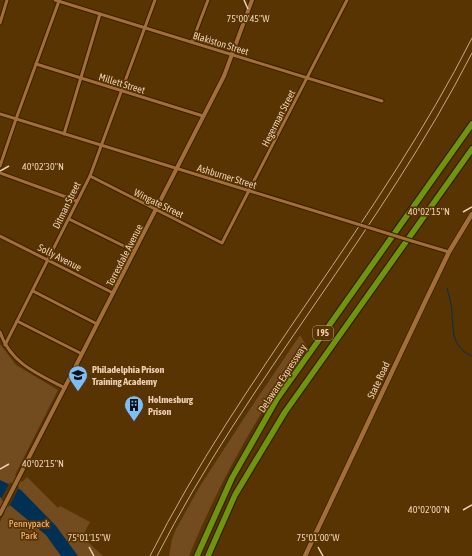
<svg xmlns="http://www.w3.org/2000/svg" width="472" height="556" font-family="'Asap Condensed',sans-serif">
<style>
.green{fill:#724b1e}
.water{fill:#003054}
.pier{fill:#593403}
.lines{fill:none;stroke-linecap:round;stroke-linejoin:round}
.stream{stroke:#003054;stroke-width:1}
.minor-casing{stroke:#381e00;stroke-width:5}
.tertiary-casing{stroke:#381e00;stroke-width:6}
.secondary-casing{stroke:#381e00;stroke-width:6}
.motorway-casing{stroke:#381e00;stroke-width:8}
.minor{stroke:#a36f36;stroke-width:3}
.tertiary{stroke:#a36f36;stroke-width:4}
.secondary{stroke:#a36f36;stroke-width:4.5}
.motorway{stroke:#6e960c;stroke-width:5.5}
.rail{stroke:#c8a988;stroke-width:1}
.minor-bridge-casing{stroke:#381e00;stroke-width:5;stroke-linecap:butt}
.minor-bridge{stroke:#a36f36;stroke-width:3}
.ticks{fill:none;stroke:#edd0b4;stroke-width:1.5}
.labels{text-anchor:middle;stroke-width:3.5;stroke-linejoin:round;paint-order:stroke}
.shield{fill:#593403;stroke:#c1a17f;stroke-width:1}
.shield-label{font-size:9px;font-weight:bold;fill:#edd0b4}
.street-label{font-size:10px;fill:#edd0b4;stroke:#593403}
.poi-label{font-size:10px;font-weight:bold;fill:#edd0b4;stroke:#593403;text-anchor:start}
.park-label{font-size:10px;fill:#fbbf81;stroke:#593403}
.ticks-label{font-size:10px;text-anchor:middle;fill:#edd0b4;stroke:#593403;stroke-width:3.5;stroke-linejoin:round;paint-order:stroke}
</style>
<rect width="100%" height="100%" fill="#593403"/>
<g class="green">
<path d="M300 335 306 345C258 414 221 478 189 556H169L172 539 176 529 200 486 248 412Z"/>
<polygon points="0,344 16,365 58,390 15,475 22,482 27,477 58,508 60,506 90,522 83,535 89,543 103,556 0,556 0,522 5,512 0,506"/>
</g>
<polygon class="water" points="0,480 21,490 56,526 78,556 61,556 46,535 0,497"/>
<polygon class="pier" points="10,482 19,487 9,507 1,499"/>
<g class="lines">
<path class="stream" d="M447 288C449 296 452 305 452 313 453 330 452 348 472 356"/>
<defs>
<g id="minor">
<polyline points="55,0 382,101"/>
<polyline points="0,23 7,0"/>
<polyline points="192,42 208,0"/>
<polyline points="36,64 203,116"/>
<polyline points="0,114 354,223"/>
<polyline points="64,134 100,14"/>
<polyline points="0,166 16,119 59,1"/>
<polyline points="0,173 77,201"/>
<polyline points="90,176 222,243 347,0"/>
<polyline points="69,219 134,251"/>
<polyline points="0,236 113,293"/>
<polyline points="412,241 449,252"/>
<polyline points="33,291 97,324"/>
<polyline points="17,321 82,354"/>
<path d="M0 332C10 363 38 374 65 388"/>
<polyline points="5,345 90,176 155,0"/>
</g>
<polyline id="tertiary" points="0,514 224,76 252,0"/>
<polyline id="secondary" points="305,556 425,302 449,252 472,214"/>
<g id="motorway">
<polyline points="197,556 232,478 277,399 472,124"/>
<polyline points="208,556 235,495 285,412 472,149"/>
</g>
</defs>
<use href="#minor" class="minor-casing"/>
<use href="#tertiary" class="tertiary-casing"/>
<use href="#secondary" class="secondary-casing"/>
<use href="#motorway" class="motorway-casing"/>
<use href="#minor" class="minor"/>
<use href="#tertiary" class="tertiary"/>
<use href="#secondary" class="secondary"/>
<use href="#motorway" class="motorway"/>
<g class="rail">
<path d="M150 556C242 374 380 220 472 38"/>
<path d="M157 556C248 379 382 229 472 53"/>
</g>
<defs>
<polyline id="minor-bridge" points="354,223 412,241"/>
</defs>
<use href="#minor-bridge" class="minor-bridge-casing"/>
<use href="#minor-bridge" class="minor-bridge"/>
</g>
<path class="ticks" d="M244 0 248 9M0 171 9 166M463 212 472 207M0 469 9 464M463 510 472 505M89 547 94 556M318 547 323 556"/>
<defs>
<symbol id="university-pin" viewBox="-11 -11 22 30"><path d="M0 17L-7.5 6A9.5 9.5 0 1 1 7.5 6Z" fill="#7cbef9" stroke="#593403"/><path d="M0-5L7-2L0 1L-7-2ZM-4 1L0 2.5L4 1V4Q0 6-4 4Z" fill="#111"/></symbol>
<symbol id="building-pin" viewBox="-11 -11 22 30"><path d="M0 17L-7.5 6A9.5 9.5 0 1 1 7.5 6Z" fill="#7cbef9" stroke="#593403"/><path d="M-4-6H4V6H1V3H-1V6H-4ZM-2.5-4.3h1.7v1.8h-1.7ZM.8-4.3h1.7v1.8H.8ZM-2.5-1h1.7V.8h-1.7ZM.8-1h1.7V.8H.8Z" fill="#111"/></symbol>
</defs>
<g fill-rule="evenodd">
<use href="#university-pin" x="67" y="364" width="22" height="30"/>
<use href="#building-pin" x="123" y="394" width="22" height="30"/>
</g>
<g class="labels">
<rect class="shield" x="313" y="326" width="20" height="14" rx="3"/>
<g class="shield-label">
<text x="323" y="336">I 95</text>
</g>
<g class="street-label">
<text transform="translate(221 43) rotate(17)" y="4">Blakiston Street</text>
<text transform="translate(122 83) rotate(17)" y="4">Millett Street</text>
<text transform="translate(278 118) rotate(-63)" y="4">Hegerman Street</text>
<text transform="translate(227 176) rotate(17)" y="4">Ashburner Street</text>
<text transform="translate(159 203) rotate(26)" y="4">Wingate Street</text>
<text transform="translate(66 205) rotate(-64)" y="4">Ditman Street</text>
<text transform="translate(124 255) rotate(-63)" y="4">Torresdale Avenue</text>
<text transform="translate(60 257) rotate(27)" y="4">Solly Avenue</text>
<text transform="translate(282 378) rotate(-57)" y="4">Delaware Expressway</text>
<text transform="translate(378 380) rotate(-65)" y="4">State Road</text>
</g>
<g class="poi-label">
<text x="92" y="373">Philadelphia Prison<tspan x="92" dy="12">Training Academy</tspan></text>
<text x="148" y="403">Holmesburg<tspan x="148" dy="12">Prison</tspan></text>
</g>
<g class="park-label">
<text x="29" y="527">Pennypack<tspan x="29" dy="12">Park</tspan></text>
</g>
</g>
<g class="ticks-label">
<text x="248" y="22">75°00'45"W</text>
<text x="43" y="170">40°02'30"N</text>
<text x="429" y="215">40°02'15"N</text>
<text x="43" y="467">40°02'15"N</text>
<text x="429" y="513">40°02'00"N</text>
<text x="89" y="541">75°01'15"W</text>
<text x="318" y="541">75°01'00"W</text>
</g>
</svg>
